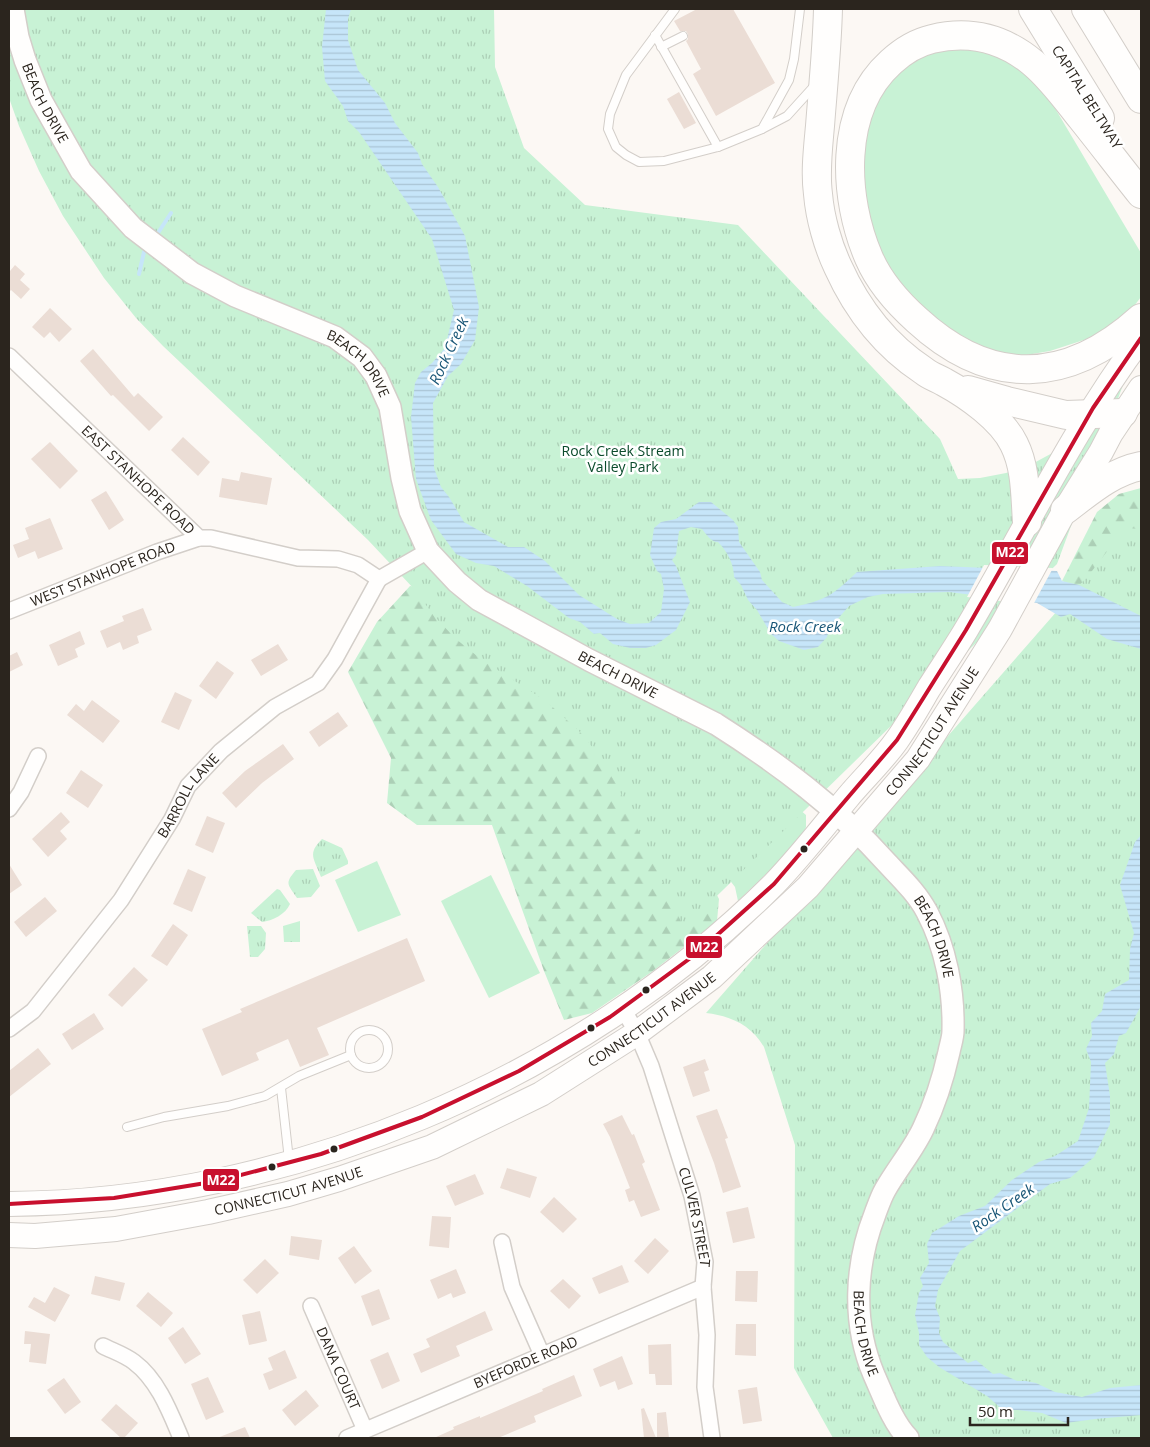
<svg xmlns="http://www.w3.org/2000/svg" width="1150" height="1447" font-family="'Open Sans',sans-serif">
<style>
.grass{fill:#c8f2d5}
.forest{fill:url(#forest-firs)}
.park{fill:url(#park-tufts)}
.water{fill:url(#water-rules)}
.pier{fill:#fcf8f4}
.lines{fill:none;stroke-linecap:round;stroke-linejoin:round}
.stream{stroke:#c6e5f9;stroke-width:4}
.building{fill:#ebddd5}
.lane-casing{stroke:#d3cec9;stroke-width:10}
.street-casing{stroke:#d3cec9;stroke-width:18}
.secondary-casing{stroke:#d3cec9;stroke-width:24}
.primary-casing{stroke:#d3cec9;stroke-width:26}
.highway-casing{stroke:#d3cec9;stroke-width:30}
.lane{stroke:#fffefd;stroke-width:8}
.street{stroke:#fffefd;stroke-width:15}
.secondary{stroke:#fffefd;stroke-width:21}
.primary{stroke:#fffefd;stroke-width:24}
.highway{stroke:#fffefd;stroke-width:28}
.bus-1-casing{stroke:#fff;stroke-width:8}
.bus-1{stroke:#c8102e;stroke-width:4}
.bus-dot{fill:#2b251e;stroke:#fff;stroke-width:2}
.labels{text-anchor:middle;stroke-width:5;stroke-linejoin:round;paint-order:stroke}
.street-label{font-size:14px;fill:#2b251e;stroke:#fff}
.park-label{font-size:14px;fill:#0b4b2c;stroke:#fff}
.water-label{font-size:15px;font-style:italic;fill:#185576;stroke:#fff}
.line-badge{stroke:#fff;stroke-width:2}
.badge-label{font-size:14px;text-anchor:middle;font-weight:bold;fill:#fff}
</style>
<defs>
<pattern id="forest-firs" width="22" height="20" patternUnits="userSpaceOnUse" patternTransform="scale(1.25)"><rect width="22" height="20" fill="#c8f2d5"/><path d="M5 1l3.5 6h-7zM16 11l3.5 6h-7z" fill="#accfb6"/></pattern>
<pattern id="park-tufts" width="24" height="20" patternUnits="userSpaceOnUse" patternTransform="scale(1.25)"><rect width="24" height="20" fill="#c8f2d5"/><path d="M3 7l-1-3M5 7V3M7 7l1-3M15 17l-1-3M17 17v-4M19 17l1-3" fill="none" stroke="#accfb6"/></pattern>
<pattern id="water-rules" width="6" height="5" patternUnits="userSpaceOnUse" patternTransform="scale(1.25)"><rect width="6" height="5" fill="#c6e5f9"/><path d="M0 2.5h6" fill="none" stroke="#aac4d5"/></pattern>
</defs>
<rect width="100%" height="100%" fill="#fcf8f4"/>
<g class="grass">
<polygon points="986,47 1022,69 1043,88 1141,253 1141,297 1124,319 1090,338 1050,351 1014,357 978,348 941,331 876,263 855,164 883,79 916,50"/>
<polygon points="716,737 806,815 806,827 799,842 738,901 735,887 709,853"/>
<polygon points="377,861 401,915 358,932 335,880"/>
<polygon points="491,875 540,973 489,998 441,901"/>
</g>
<g class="forest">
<polygon points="1141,488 1141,616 1062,581 1097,512 1119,494"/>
<polygon points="410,586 433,589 460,600 699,860 719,899 717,921 653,971 592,1013 564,1020 544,971 492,825 417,825 387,803 391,758 348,672 377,622"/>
</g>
<g class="park">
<polygon points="9,9 494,9 495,67 524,148 585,205 738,225 940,439 958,479 980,478 1006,473 1032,464 1056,451 1107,407 1123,385 1057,564 684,928 616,783 600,757 580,732 546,701 482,660 456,639 434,616 415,590 368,540 163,346 136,318 104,278 63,216 39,171 19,126 9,98"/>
<path d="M1125 528 1141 529V1438H833L794 1368 795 1145 764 1047C751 1025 731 1016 706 1013L1092 571Z"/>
<path d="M322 839 342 848 348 861V864L321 877C314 858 307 854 322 839Z"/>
<path d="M313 869 320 886 311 897 297 898C288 884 284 884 296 870Z"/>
<path d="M277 889 280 890 290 904C286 914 272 921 262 922L251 913Z"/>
<polygon points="300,921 300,942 284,942 283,926"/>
<polygon points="247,926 261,926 266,933 265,949 258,957 250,957"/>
</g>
<g class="water">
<path d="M326 9H351L348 19V40L358 70 385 103 395 123 418 153 422 164 438 187 465 236 479 307 475 340 461 364 448 376 433 403 434 468 441 487 449 497 464 522 508 547H524L545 561 579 595 617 619 630 624 649 623 661 612 664 589 661 574 657 571 650 555 654 528 661 522 676 519 699 502H711L733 520 738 527 739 542 760 572 762 580 782 602 793 607C826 600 832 596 857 572L940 566 1057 571 1062 581 1079 585 1141 616V649L1107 639 1070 614 1061 617 1037 603 949 592 883 594 868 597 849 606 829 629 827 637 818 647 804 650 779 641 771 634 757 610 748 600 741 585 734 577C734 564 727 551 718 542 711 542 706 534 702 529L691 527 679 531 676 555 672 560 676 566 690 602 676 630 656 645 646 648H630L613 644 600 633 594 634 580 622 569 618 527 586 494 566 476 563 456 554 431 520 416 479 411 417 415 383 421 372 432 363 445 348 454 310 432 239 359 132 348 121 343 106 325 81 322 47Z"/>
<polygon points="1141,835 1141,1006 1126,1033 1119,1036 1114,1054 1105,1063 1110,1096 1110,1124 1094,1157 1070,1178 1050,1184 960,1251 938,1290 935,1306 940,1318 939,1333 943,1342 968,1363 976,1360 993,1374 1000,1373 1017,1381 1026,1381 1036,1383 1055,1392 1082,1397 1110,1388 1141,1385 1141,1415 1095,1419 1066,1423 1042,1413 1018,1410 1003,1410 987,1396 939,1367 927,1357 919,1345 919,1333 915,1315 919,1293 923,1286 920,1278 929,1263 927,1244 932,1233 959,1216 985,1206 1012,1180 1039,1162 1055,1156 1078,1141 1089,1108 1091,1062 1086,1049 1092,1036 1091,1023 1102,1011 1105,994 1129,980 1130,949 1134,933 1120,885 1135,842"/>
</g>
<polygon class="pier" points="984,565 1053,568 1033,605 967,597"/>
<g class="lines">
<g class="stream">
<polyline points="156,236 171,213"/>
<polyline points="139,274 144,252"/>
</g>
</g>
<g class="building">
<polygon points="697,9 733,9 775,83 716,116 693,74 701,69 686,41 688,39 688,34 686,31 680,31 674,21"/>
<polygon points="679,92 696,123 684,129 667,99"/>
<polygon points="15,265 25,274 20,280 30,289 21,299 11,290 9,292 9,270 10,271"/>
<polygon points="50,308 72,329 59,342 50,332 44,338 32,327"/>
<polygon points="93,349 134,397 138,393 163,417 149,431 113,395 111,396 80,361"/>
<polygon points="183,437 210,462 198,476 171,450"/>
<polygon points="50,442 78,471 60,489 31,459"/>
<polygon points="241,472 272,478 267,505 219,497 222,478 239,481"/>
<polygon points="106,491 124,520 109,530 91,500"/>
<polygon points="50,518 63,549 38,559 35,551 18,558 13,545 29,539 25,528"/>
<polygon points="143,608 152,630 137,636 139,643 123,650 120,642 107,648 100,631 124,621 122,616"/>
<polygon points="80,631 85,644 75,649 78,657 58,666 49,645"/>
<polygon points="278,644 288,660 261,676 251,660"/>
<polygon points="17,652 23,665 9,672 9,656"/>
<polygon points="217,661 234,673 216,699 199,686"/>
<polygon points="175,692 192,700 179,730 161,722"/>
<polygon points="92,700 120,721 103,743 67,715 76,704 84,711"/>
<polygon points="338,712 348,726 319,747 309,732"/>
<polygon points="283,744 294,759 262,783 236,808 222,793 245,771"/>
<polygon points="81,770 103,785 88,808 66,793"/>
<polygon points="61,812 70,822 60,831 67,839 48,857 32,839"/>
<polygon points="207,816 225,823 213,853 195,845"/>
<polygon points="9,864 22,885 9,894"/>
<polygon points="188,869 206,877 192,912 173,904"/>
<polygon points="45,897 57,911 26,937 14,922"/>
<polygon points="173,924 188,935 167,966 151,956"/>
<polygon points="407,938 425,981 317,1028 329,1055 300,1067 288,1039 256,1053 259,1060 222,1076 202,1029 242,1012 240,1009"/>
<polygon points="134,967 148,980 122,1007 108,995"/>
<polygon points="94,1013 104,1029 72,1050 62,1034"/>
<polygon points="38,1048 51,1064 9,1097 9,1071"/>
<polygon points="705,1059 709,1070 704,1072 710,1091 693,1097 683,1067"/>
<polygon points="717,1109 728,1138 725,1139 741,1187 723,1193 714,1163 696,1116"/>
<polygon points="622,1115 632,1135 634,1134 645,1162 642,1164 660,1210 641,1217 634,1200 629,1202 625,1190 630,1188 610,1137 603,1124"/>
<polygon points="507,1168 537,1177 530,1198 500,1188"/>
<polygon points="475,1174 484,1194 455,1206 446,1186"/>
<polygon points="554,1197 577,1219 563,1233 540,1212"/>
<polygon points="748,1207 755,1238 733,1243 726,1212"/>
<polygon points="432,1216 451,1217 449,1248 429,1246"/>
<polygon points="291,1236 322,1240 319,1260 289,1255"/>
<polygon points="655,1238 669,1251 648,1274 634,1261"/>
<polygon points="354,1246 372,1271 355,1284 338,1258"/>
<polygon points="265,1259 279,1273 257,1294 243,1280"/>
<polygon points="622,1265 629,1282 599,1294 592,1278"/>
<polygon points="456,1269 466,1293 453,1298 451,1293 438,1299 430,1280"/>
<polygon points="736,1271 758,1271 757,1302 735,1301"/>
<polygon points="95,1276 125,1283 120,1301 91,1294"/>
<polygon points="563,1279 581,1296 569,1309 550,1291"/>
<polygon points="54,1287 70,1295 55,1322 28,1307 34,1297 45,1303"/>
<polygon points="379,1289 390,1319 372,1326 361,1296"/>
<polygon points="148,1292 173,1313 161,1327 136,1306"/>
<polygon points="260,1311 267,1341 249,1345 242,1315"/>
<polygon points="485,1311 493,1330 456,1346 460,1356 421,1373 413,1354 430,1347 426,1339"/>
<polygon points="736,1324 756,1324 756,1356 735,1355"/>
<polygon points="183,1327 201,1354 185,1364 168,1338"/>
<polygon points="25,1331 50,1334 46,1364 29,1362 31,1344 24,1344"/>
<polygon points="671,1344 672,1385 656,1385 655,1374 649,1374 648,1345"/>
<polygon points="285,1350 297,1378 269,1390 263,1374 273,1370 268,1358"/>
<polygon points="388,1352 400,1381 382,1389 370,1360"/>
<polygon points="622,1356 633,1384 618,1390 615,1381 600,1387 593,1369"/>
<polygon points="574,1375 582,1396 534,1416 536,1422 498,1438 434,1438 454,1429 453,1427 480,1416 480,1418 543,1391 542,1389"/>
<polygon points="208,1377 224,1412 206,1420 191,1384"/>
<polygon points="64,1378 81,1402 65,1414 47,1390"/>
<polygon points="757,1387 762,1421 743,1424 738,1390"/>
<polygon points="306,1390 319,1406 295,1426 282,1410"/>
<polygon points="116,1404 138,1423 124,1438 121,1438 101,1420"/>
<polygon points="644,1408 656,1438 644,1438 641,1409"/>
<polygon points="666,1412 669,1438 657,1438 657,1413"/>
<polygon points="245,1427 250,1438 217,1438"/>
</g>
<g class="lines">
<defs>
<g id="lane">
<polyline points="675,9 626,75 610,114 608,129 616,147 626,155 639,162 664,161 718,147 762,129 789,80 794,59 800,9"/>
<polyline points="655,35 718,147"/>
<polyline points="661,47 683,36"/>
<polyline points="762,129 787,116 816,84"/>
<circle cx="369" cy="1049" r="19"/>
<polyline points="281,1088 288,1151 288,1160"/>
<polyline points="127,1127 164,1117 228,1106 265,1096 299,1076 351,1055"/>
</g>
<g id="street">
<path id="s1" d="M9 356 199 538H211L298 558 338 559 358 565 379 579 428 551"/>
<path id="s2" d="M9 611 157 552 199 538"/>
<polyline points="9,809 21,792 38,756"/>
<path id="s3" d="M623 1009 637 1033 651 1066 692 1196 705 1262 703 1287 707 1335 705 1387 712 1438"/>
<path id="s4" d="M9 1029 33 1011 121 900 172 819 188 786 221 751 275 707 318 683 335 659 379 579"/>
<polyline points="502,1242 512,1287 542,1355"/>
<path id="s5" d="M311 1306 365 1430"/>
<path d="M103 1346C113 1351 125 1355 134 1362 158 1380 170 1412 181 1438"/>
<path id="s6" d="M347 1438 703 1287"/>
</g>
<g id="secondary">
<path id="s7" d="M13 9 18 37 25 60 41 100 81 171 133 228 192 273 235 296 335 337 362 357 376 376 390 407 402 478 410 511 428 551 457 582 479 600 589 660 716 724C779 764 837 807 887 863 901 878 917 893 927 912 946 948 954 991 953 1031 953 1038 950 1046 949 1052 943 1079 935 1104 923 1129 913 1150 897 1169 885 1190 881 1197 878 1206 875 1214 855 1265 852 1323 874 1375 883 1395 893 1423 908 1438"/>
</g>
<g id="primary">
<path d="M9 1204C287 1202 577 1081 774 884 800 857 824 826 848 797 864 778 883 760 897 740 909 723 919 705 929 688 941 669 954 650 966 630 1024 533 1073 429 1141 338"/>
<path id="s8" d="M9 1235 35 1236 116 1229 208 1212 288 1194 339 1179 432 1147 541 1094 637 1033 712 977 808 887 918 759 1000 629 1065 510 1101 452 1111 433 1141 388"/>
</g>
<g id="highway">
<path d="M828 9C827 48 823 87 820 126 818 148 815 172 818 194 820 218 828 246 838 267 857 309 886 346 924 371 930 376 937 378 944 382 968 395 1002 419 1014 444 1026 468 1025 495 1027 522"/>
<polyline points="1033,9 1100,118"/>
<polyline points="1086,9 1141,99"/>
<path d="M1141 194C1121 169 1102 144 1082 119 1066 99 1052 79 1033 63 1003 38 969 30 932 39 915 43 903 51 891 62 838 110 843 198 869 258 879 281 898 303 917 320 991 388 1068 384 1141 318"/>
<polyline points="968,390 1007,401 1066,415 1123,413"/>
<path d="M1065 510C1089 492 1111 472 1141 466"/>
</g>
</defs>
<use href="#lane" class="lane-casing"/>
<use href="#street" class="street-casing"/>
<use href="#secondary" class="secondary-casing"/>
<use href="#primary" class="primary-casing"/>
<use href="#highway" class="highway-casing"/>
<use href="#lane" class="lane"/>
<use href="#street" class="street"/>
<use href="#secondary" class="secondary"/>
<use href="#primary" class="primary"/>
<use href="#highway" class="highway"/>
<defs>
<polyline id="bus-1" points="9,1204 114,1198 218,1181 321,1154 422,1117 519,1071 610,1017 696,954 774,884 897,740 966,630 1093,408 1141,338"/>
</defs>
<use href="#bus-1" class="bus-1-casing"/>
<use href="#bus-1" class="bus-1"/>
</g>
<g class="bus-dot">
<circle cx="804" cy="849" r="4.5"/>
<circle cx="646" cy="990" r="4.5"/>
<circle cx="591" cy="1028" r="4.5"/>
<circle cx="334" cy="1149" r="4.5"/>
<circle cx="272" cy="1167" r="4.5"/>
</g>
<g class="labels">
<g class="street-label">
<text transform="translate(1087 97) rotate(58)" y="5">CAPITAL BELTWAY</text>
<text dy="5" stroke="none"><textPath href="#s7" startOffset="100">BEACH DRIVE</textPath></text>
<text dy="5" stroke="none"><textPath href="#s7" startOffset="521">BEACH DRIVE</textPath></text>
<text dy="5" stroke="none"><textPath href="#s1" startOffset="179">EAST STANHOPE ROAD</textPath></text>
<text dy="5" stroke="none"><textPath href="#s2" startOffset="101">WEST STANHOPE ROAD</textPath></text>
<text dy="5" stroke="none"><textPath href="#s7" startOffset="955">BEACH DRIVE</textPath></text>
<text dy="5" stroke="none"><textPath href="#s8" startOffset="1094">CONNECTICUT AVENUE</textPath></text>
<text dy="5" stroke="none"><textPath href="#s4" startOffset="296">BARROLL LANE</textPath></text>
<text dy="5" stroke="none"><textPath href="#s7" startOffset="1375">BEACH DRIVE</textPath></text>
<text dy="5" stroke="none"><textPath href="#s8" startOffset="689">CONNECTICUT AVENUE</textPath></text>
<text dy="5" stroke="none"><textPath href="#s8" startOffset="284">CONNECTICUT AVENUE</textPath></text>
<text dy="5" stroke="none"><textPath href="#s3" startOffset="221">CULVER STREET</textPath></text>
<text dy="5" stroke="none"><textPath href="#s7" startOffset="1795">BEACH DRIVE</textPath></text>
<text dy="5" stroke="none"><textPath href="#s6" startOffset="194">BYEFORDE ROAD</textPath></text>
<text dy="5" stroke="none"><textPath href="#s5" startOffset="68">DANA COURT</textPath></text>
</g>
<g class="park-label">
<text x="623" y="456">Rock Creek Stream<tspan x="623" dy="16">Valley Park</tspan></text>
</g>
<g class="water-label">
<text transform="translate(449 351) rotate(-65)" y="5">Rock Creek</text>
<text x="805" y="632">Rock Creek</text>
<text transform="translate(1003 1208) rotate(-35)" y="5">Rock Creek</text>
</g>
</g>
<g class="line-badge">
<rect x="991" y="541" width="38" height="24" rx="5" fill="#c8102e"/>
<rect x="685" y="935" width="38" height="24" rx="5" fill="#c8102e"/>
<rect x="202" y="1168" width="38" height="24" rx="5" fill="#c8102e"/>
</g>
<g class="badge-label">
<text x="1010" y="557">M22</text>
<text x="704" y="952">M22</text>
<text x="221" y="1185">M22</text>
</g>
<rect width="1150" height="1447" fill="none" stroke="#2b251e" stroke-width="20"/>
<path d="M970 1417v8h98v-8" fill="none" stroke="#2b251e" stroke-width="2.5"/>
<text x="978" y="1417" font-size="15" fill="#2b251e" stroke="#ffffff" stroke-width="4" paint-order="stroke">50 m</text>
</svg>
